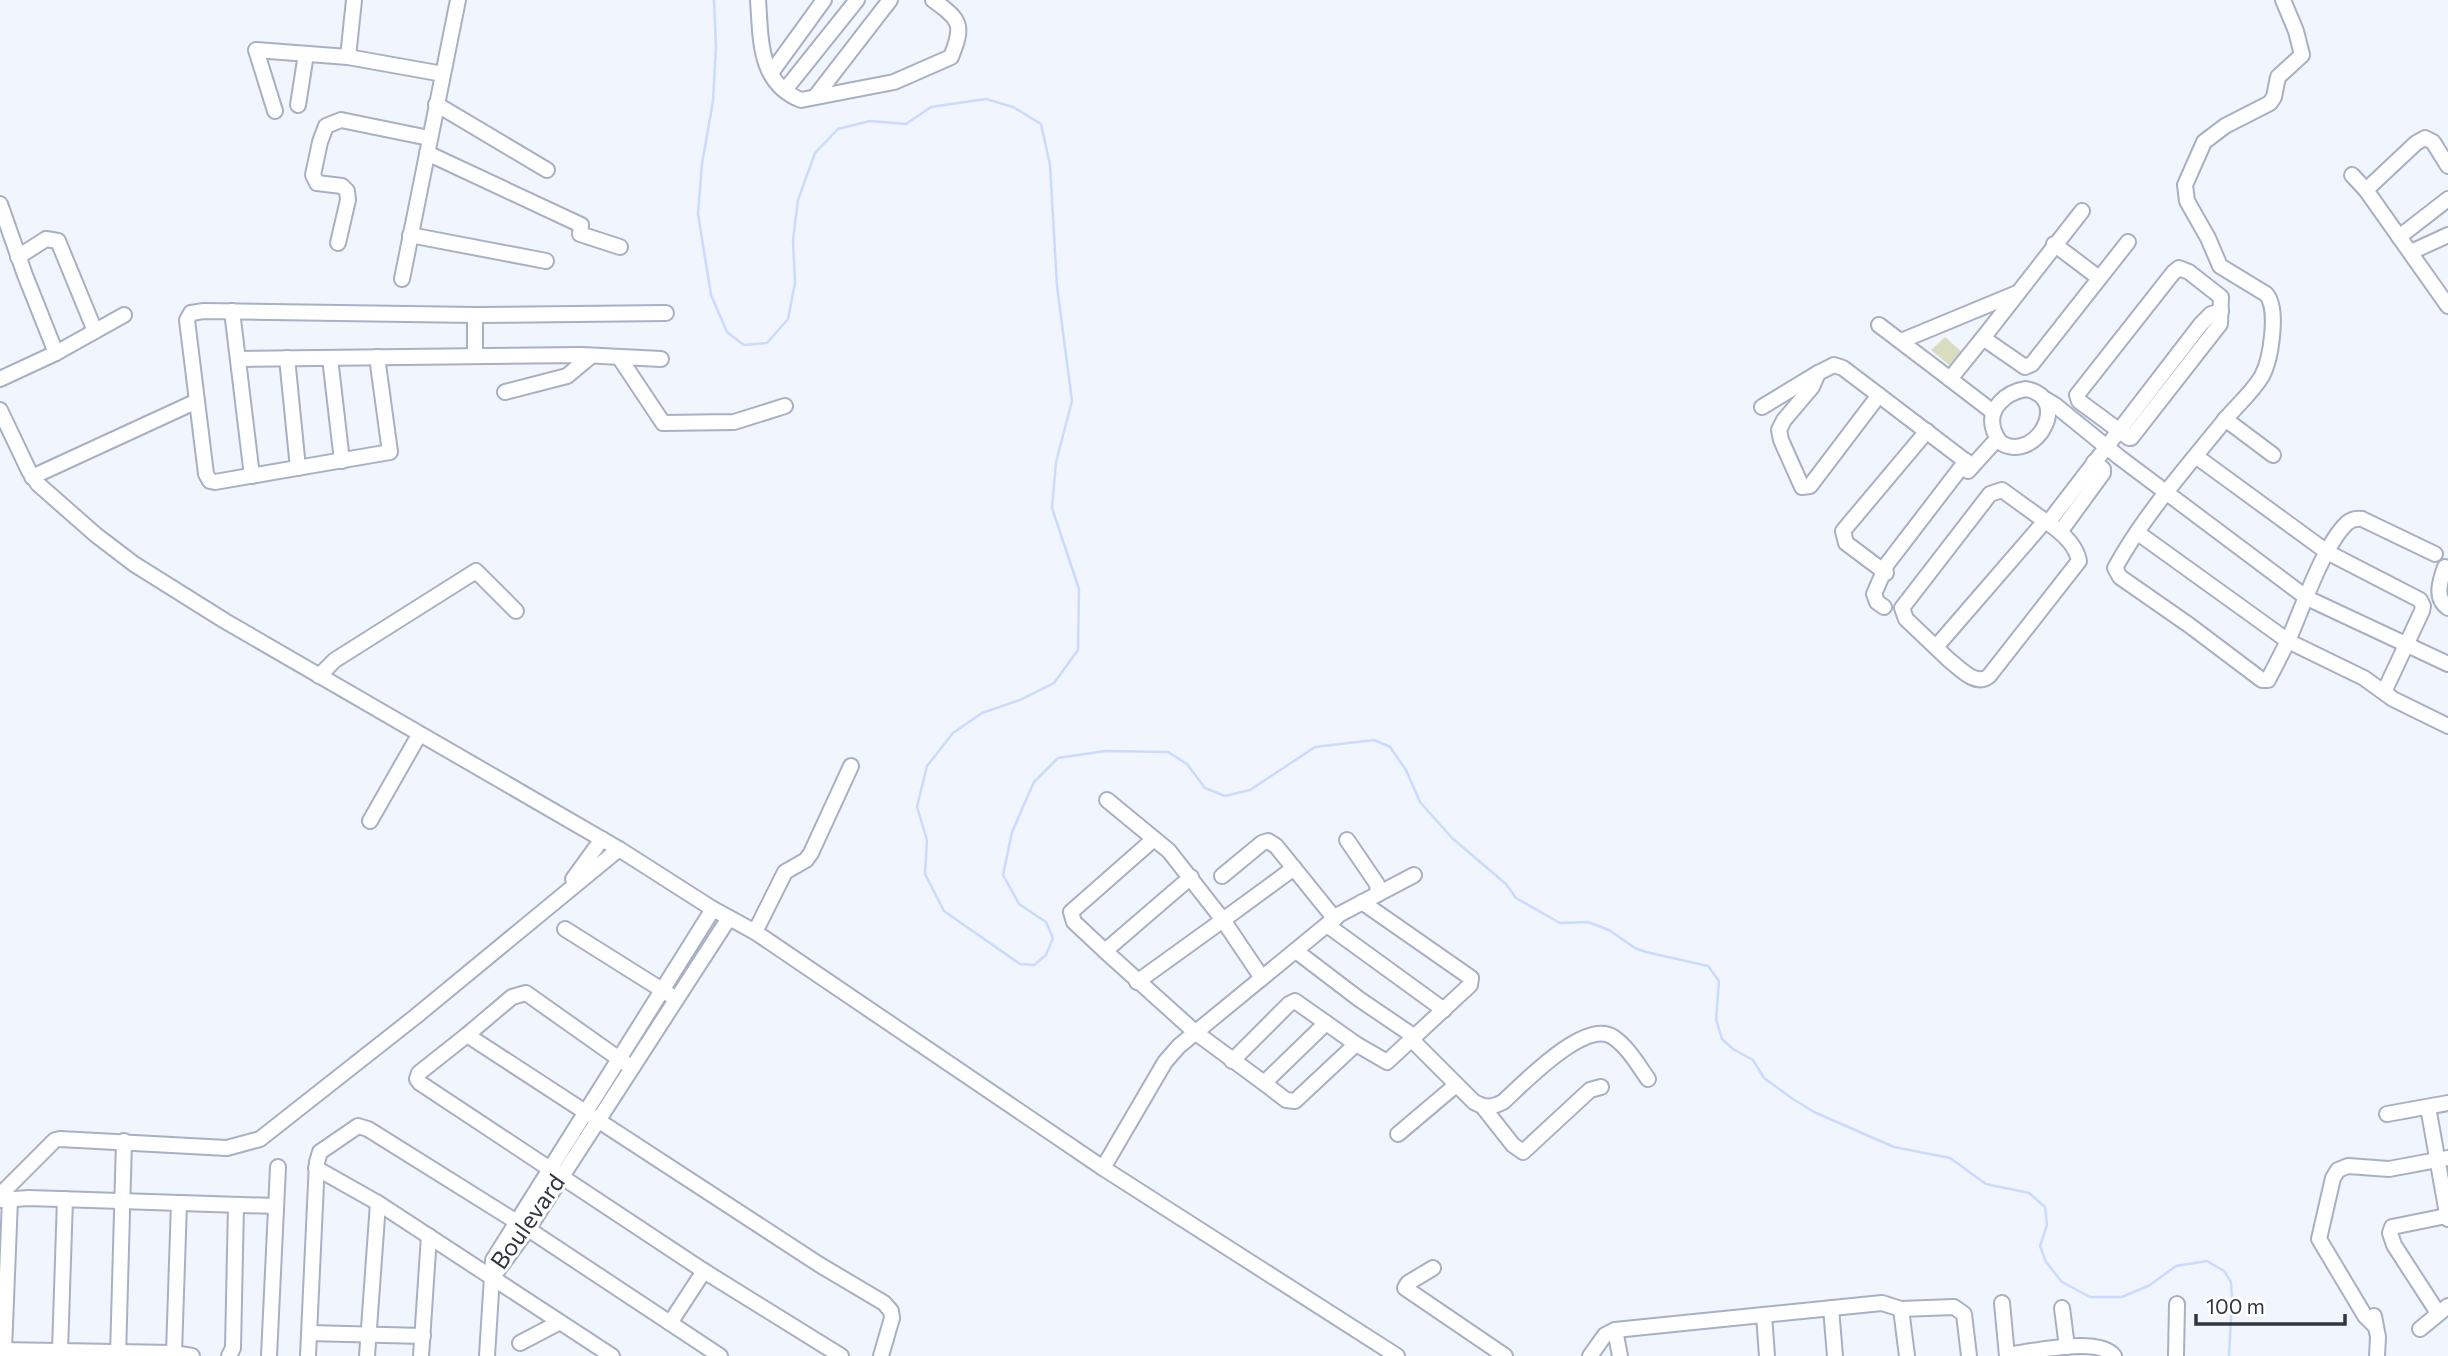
<svg xmlns="http://www.w3.org/2000/svg" width="2448" height="1356" font-family="Commissioner,sans-serif">
<style>
.green{fill:#d9ddc0}
.lines{fill:none;stroke-linecap:round;stroke-linejoin:round}
.stream{stroke:#cbdbfe;stroke-width:2.5}
.minor-casing{stroke:#a7b0c4;stroke-width:18}
.minor{stroke:#fff;stroke-width:14}
.labels{text-anchor:middle;stroke-width:6;stroke-linejoin:round;paint-order:stroke}
.street-label{font-size:24px;fill:#32363e;stroke:#fff}
</style>
<rect width="100%" height="100%" fill="#f1f5fd"/>
<polygon class="green" points="1945,337 1963,353 1950,366 1931,350"/>
<g class="lines">
<polyline class="stream" points="714,0 716,46 713,101 702,164 698,214 711,295 727,332 744,345 767,343 788,319 795,283 793,240 798,200 815,153 838,129 870,121 906,124 931,107 986,99 1013,107 1041,124 1050,165 1057,286 1072,401 1056,462 1052,508 1079,589 1078,650 1054,683 1020,700 982,713 953,733 927,766 917,807 927,840 925,874 944,911 1020,964 1034,965 1046,955 1053,938 1046,922 1019,904 1003,875 1012,832 1034,782 1058,758 1105,751 1168,752 1187,764 1205,788 1225,796 1250,790 1315,747 1374,740 1390,747 1406,770 1420,802 1452,838 1506,884 1516,898 1560,923 1588,922 1609,930 1635,948 1646,952 1708,966 1719,981 1716,1019 1722,1039 1733,1049 1753,1060 1764,1078 1793,1099 1814,1112 1894,1147 1950,1158 1986,1184 2029,1193 2045,1207 2047,1225 2040,1246 2046,1262 2062,1282 2090,1297 2122,1297 2150,1285 2176,1266 2207,1261 2224,1271 2231,1282 2232,1300 2229,1356"/>
<defs>
<g id="minor">
<path d="M758 0C761 39 758 83 801 100L894 82 951 57C964 25 961 20 933 0"/>
<polyline points="348,57 354,0"/>
<polyline points="771,73 824,0"/>
<polyline points="785,90 857,0"/>
<polyline points="815,97 890,0"/>
<polyline points="436,104 547,170"/>
<polyline points="298,105 306,54"/>
<polyline points="275,111 256,50 348,57 443,74"/>
<polyline points="427,153 581,225 580,234 620,247"/>
<polyline points="2352,175 2366,190 2448,306"/>
<polyline points="2366,190 2416,143 2425,138 2433,142 2448,166"/>
<polyline points="0,204 25,275 56,353"/>
<polyline points="2082,211 1983,338 2025,367 2032,364 2128,242"/>
<polyline points="410,235 546,261"/>
<polyline points="2399,237 2448,199"/>
<polyline points="338,243 348,200 347,191 342,186 317,183 313,175 320,142 326,126 341,120 429,138"/>
<polyline points="2054,244 2099,278"/>
<polyline points="2411,252 2448,235"/>
<polyline points="18,257 46,239 58,241 95,331"/>
<polygon points="2179,268 2189,272 2221,297 2220,324 2131,438 2129,438 2079,401 2077,395 2173,273"/>
<polyline points="402,279 458,0"/>
<polyline points="232,311 252,476"/>
<polyline points="475,315 475,356"/>
<polyline points="1879,325 1950,379 1983,338"/>
<polyline points="1901,341 2017,293"/>
<polyline points="377,357 390,452 215,482 210,481 206,474 187,320 191,313 204,311 475,315 666,313"/>
<polyline points="619,357 663,423 734,422 785,406"/>
<polyline points="287,358 298,468"/>
<polyline points="330,358 342,461"/>
<polyline points="238,359 582,355 661,359"/>
<polyline points="0,379 56,353 124,315"/>
<polyline points="1950,379 1993,412"/>
<path d="M2026 389C2072 398 2037 461 2003 444 1998 441 1996 436 1994 431 1986 409 2006 392 2026 389Z"/>
<polyline points="505,392 567,376 591,356"/>
<polyline points="1879,395 1810,486 1802,487 1781,440 1779,430 1784,420 1812,387 1818,373 1834,365 1843,368 1972,466"/>
<polyline points="2045,399 2055,405 2119,457 2307,598 2448,664"/>
<polyline points="1762,407 1818,373"/>
<polyline points="0,410 29,471 38,484 96,535 134,564 225,621 619,849 713,909 755,932 1103,1168 1397,1356"/>
<polyline points="2225,419 2273,455"/>
<polyline points="2197,457 2327,552 2420,600 2423,606 2422,611 2384,692"/>
<polyline points="1968,471 1997,439"/>
<polyline points="32,477 197,401"/>
<polyline points="2048,523 2201,324 2211,314 2221,311"/>
<polyline points="2060,532 2103,473 2103,469 2094,462"/>
<path d="M2138 533 2288 641 2268 680H2262L2189 625 2120 577 2115 568C2144 515 2186 468 2224 421 2236 406 2252 393 2262 376 2271 359 2279 308 2266 294L2220 266 2208 238 2187 201 2185 185 2204 142 2225 126 2270 103 2274 97 2278 77 2302 55 2296 31 2283 0"/>
<path d="M2435 554 2362 519C2356 518 2352 519 2347 523 2323 546 2302 609 2288 641L2364 678 2393 699 2448 726"/>
<path d="M2445 567C2440 581 2434 598 2448 608"/>
<polyline points="1886,573 1846,543 1843,531 1927,431"/>
<polyline points="1884,607 1877,602 1874,594 1887,564 1966,461"/>
<path d="M1936 647 2045 521 2002 490 1990 494 1902 608 1906 619 1948 659C1959 668 1976 687 1989 676L2079 561C2076 544 2059 530 2045 521"/>
<polyline points="319,676 335,660 476,571 516,611"/>
<polyline points="1107,800 1169,851 1223,920 1137,982"/>
<polyline points="370,821 419,735"/>
<polyline points="1347,840 1377,884 1378,894"/>
<polyline points="1222,876 1262,843 1268,841 1276,846 1335,919"/>
<polyline points="1191,877 1105,951 1195,1032 1264,1083 1326,1023"/>
<polyline points="573,879 602,839"/>
<polyline points="1327,925 1444,1010"/>
<polyline points="565,929 670,995"/>
<polyline points="755,932 785,872 806,860 811,853 851,766"/>
<polyline points="1105,951 1074,922 1071,912 1154,839"/>
<polyline points="1296,951 1359,999 1415,1037"/>
<polyline points="1262,978 1223,920 1294,868"/>
<polyline points="467,1035 419,1073 417,1079 420,1083 704,1271 841,1356"/>
<path d="M1412 1040 1474 1102C1485 1108 1491 1108 1503 1102 1522 1085 1585 1018 1613 1037 1628 1047 1638 1065 1648 1079"/>
<polyline points="1232,1061 1289,1004 1295,1001 1356,1044 1387,1062 1470,985 1471,978 1362,902"/>
<polyline points="632,1068 526,993 512,997 467,1035 820,1265 884,1303 891,1311 892,1318 881,1356"/>
<polyline points="1264,1083 1286,1100 1295,1101 1356,1044"/>
<polyline points="1483,1107 1513,1145 1523,1152 1590,1090 1601,1087"/>
<polyline points="2428,1107 2448,1219"/>
<polyline points="2387,1114 2448,1103"/>
<polyline points="1398,1134 1456,1085"/>
<polyline points="316,1168 378,1203 612,1356"/>
<polyline points="1103,1168 1165,1062 1179,1046 1340,914 1414,875"/>
<polyline points="0,1195 55,1140 60,1139 227,1148 260,1139 415,1017 619,849"/>
<polyline points="0,1200 29,1198 275,1206"/>
<polyline points="1433,1268 1408,1283 1405,1288 1505,1356"/>
<polyline points="492,1278 528,1229 729,918"/>
<polyline points="2002,1303 2007,1356"/>
<polyline points="1831,1308 1835,1356"/>
<polyline points="2062,1308 2067,1347"/>
<polyline points="1901,1309 1907,1356"/>
<polyline points="2438,1313 2394,1245 2390,1233 2392,1227 2397,1226 2446,1216"/>
<polyline points="1764,1315 1767,1356"/>
<polyline points="2374,1316 2378,1337 2377,1356"/>
<polyline points="670,1323 704,1271"/>
<polyline points="2374,1325 2365,1316 2319,1239 2333,1178 2338,1170 2348,1166 2389,1169 2448,1158"/>
<polyline points="2420,1329 2448,1306"/>
<polyline points="1615,1330 1620,1356"/>
<polyline points="309,1333 423,1336"/>
<polyline points="520,1343 560,1322"/>
<polyline points="0,1350 174,1353 192,1356"/>
<polyline points="4,1350 10,1199"/>
<polyline points="60,1351 65,1199"/>
<polyline points="174,1353 179,1203"/>
<path d="M2007 1355C2030 1352 2099 1336 2114 1356"/>
<polyline points="118,1356 124,1141"/>
<polyline points="229,1356 233,1348 236,1205"/>
<polyline points="269,1356 278,1167"/>
<polyline points="308,1356 317,1162 320,1152 358,1126 368,1129 528,1229 720,1356"/>
<polyline points="367,1356 378,1203"/>
<polyline points="421,1356 429,1236"/>
<polyline points="487,1356 493,1260 713,909"/>
<polyline points="1590,1356 1605,1335 1615,1330 1882,1303 1901,1309 1954,1307 1964,1314 1969,1356"/>
<polyline points="2176,1356 2177,1304"/>
</g>
</defs>
<use href="#minor" class="minor-casing"/>
<use href="#minor" class="minor"/>
</g>
<g class="labels">
<g class="street-label">
<text transform="translate(528 1222) rotate(-55)" y="8">Boulevard</text>
</g>
</g>
<path d="M2196 1314v10h149v-10" fill="none" stroke="#32363e" stroke-width="3.5"/>
<text x="2206" y="1314" font-size="21" fill="#32363e" stroke="#ffffff" stroke-width="5" paint-order="stroke">100 m</text>
</svg>
